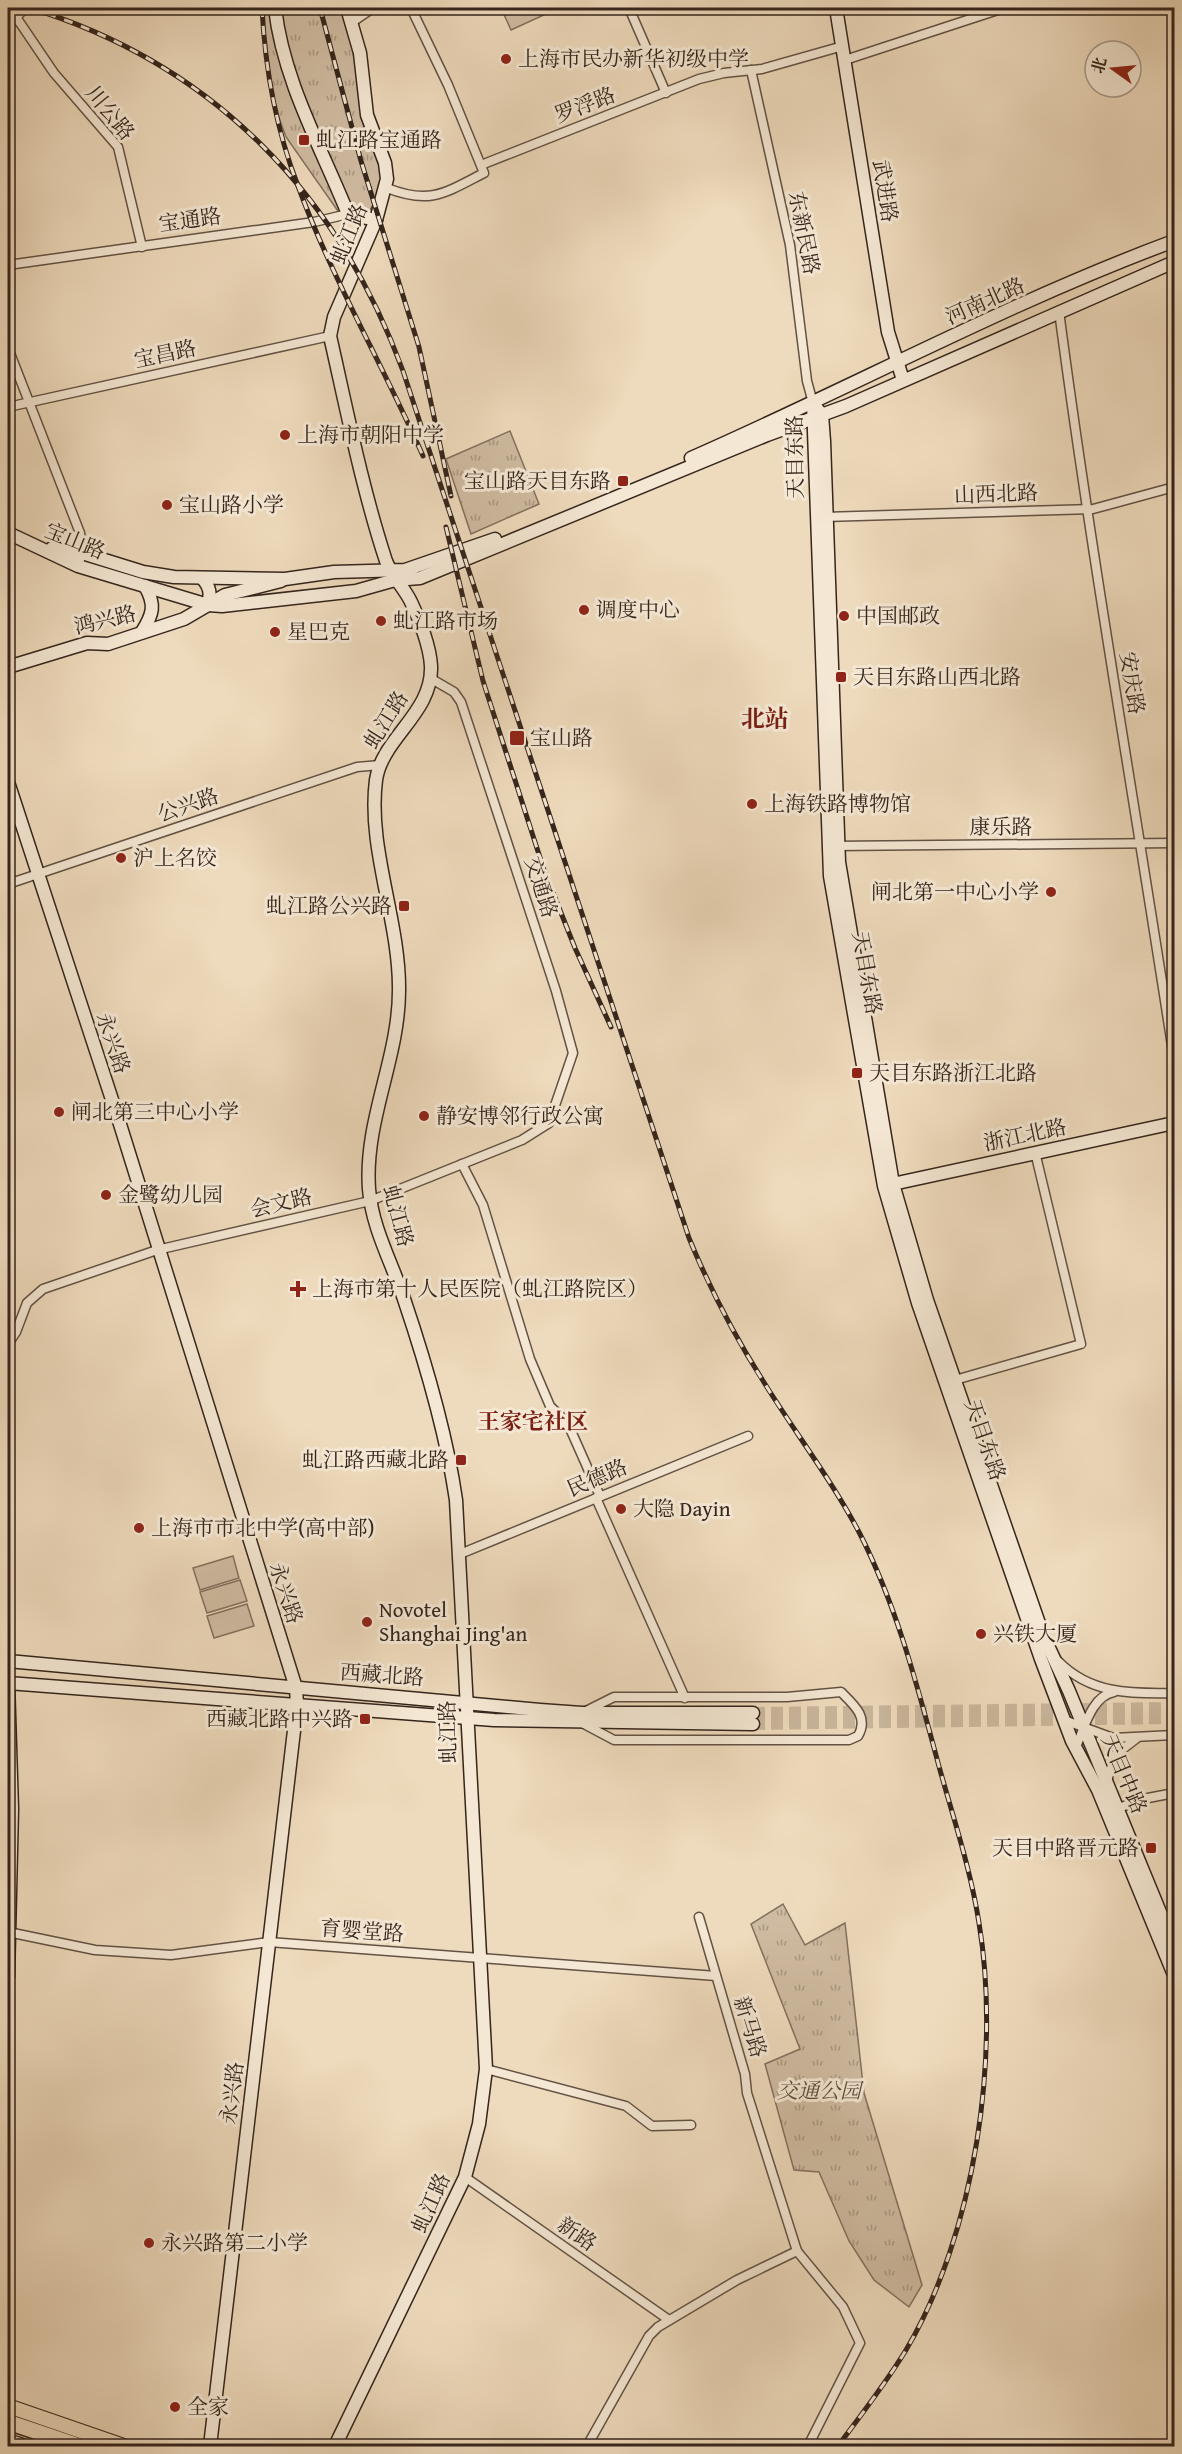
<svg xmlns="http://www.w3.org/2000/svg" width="1182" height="2454" font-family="'Gentium Book Plus','Noto Serif SC',serif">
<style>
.park{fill:url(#park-tufts);stroke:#82705e;stroke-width:1.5}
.pitch{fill:#cfbba1;stroke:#82705e;stroke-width:1.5}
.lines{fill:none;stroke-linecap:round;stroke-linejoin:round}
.secondary-tunnel{stroke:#c9b69c;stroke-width:12;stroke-dasharray:12 6;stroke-linecap:butt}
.street-casing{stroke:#635244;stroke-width:11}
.secondary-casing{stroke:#35251c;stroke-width:15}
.primary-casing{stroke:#35251c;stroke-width:16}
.highway-casing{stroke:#35251c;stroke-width:18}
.street{stroke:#f4e7d3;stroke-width:8}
.secondary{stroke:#f4e7d3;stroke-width:12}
.primary{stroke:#eedabc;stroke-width:14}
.highway{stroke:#eedabc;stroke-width:15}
.rail-casing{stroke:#35251c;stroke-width:5}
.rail{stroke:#f4e7d3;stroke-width:3;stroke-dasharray:9;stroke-linecap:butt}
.poi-dot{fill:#8f2418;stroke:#f4e7d3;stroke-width:2}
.labels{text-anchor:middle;stroke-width:6;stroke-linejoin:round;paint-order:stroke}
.poi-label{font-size:21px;fill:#35251c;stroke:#f4e7d3;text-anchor:start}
.street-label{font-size:21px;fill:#35251c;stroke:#f4e7d3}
.park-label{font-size:21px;font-style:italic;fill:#5c4a3d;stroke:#f4e7d3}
.neighbourhood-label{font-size:22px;font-weight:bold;fill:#7a1f14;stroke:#f4e7d3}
.quarter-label{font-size:24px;font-weight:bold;fill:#7a1f14;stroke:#f4e7d3}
</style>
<defs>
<pattern id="park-tufts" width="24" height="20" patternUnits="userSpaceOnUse" patternTransform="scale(1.5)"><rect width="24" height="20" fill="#cfbba1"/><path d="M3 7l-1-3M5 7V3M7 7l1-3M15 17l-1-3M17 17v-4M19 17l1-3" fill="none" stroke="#a99882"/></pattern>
</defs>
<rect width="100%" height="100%" fill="#eedabc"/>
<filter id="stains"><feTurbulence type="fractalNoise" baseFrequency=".00333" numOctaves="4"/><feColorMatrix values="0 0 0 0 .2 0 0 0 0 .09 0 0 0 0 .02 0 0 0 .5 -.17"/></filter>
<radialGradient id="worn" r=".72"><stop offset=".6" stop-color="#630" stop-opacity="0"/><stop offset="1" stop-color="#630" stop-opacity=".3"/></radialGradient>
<g class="park">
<polygon points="262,8 342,8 357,56 383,169 382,191 368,213 340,214 286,137 273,101"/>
<polygon points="510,431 539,504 471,534 446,459"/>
<polygon points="783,1904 805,1945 845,1923 864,2093 922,2285 909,2307 874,2280 849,2241 819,2172 794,2170 765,2064 800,2049 751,1924"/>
</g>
<g class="pitch">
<polygon points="501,8 559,8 511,30"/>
<polygon points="233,1556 239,1578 200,1590 193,1568"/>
<polygon points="240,1580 247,1601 207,1613 200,1592"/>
<polygon points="247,1604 254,1626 214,1638 207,1616"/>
</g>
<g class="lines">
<g class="secondary-tunnel">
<polyline points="753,1713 1174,1708"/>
<polyline points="753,1724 1174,1718"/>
</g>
<defs>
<g id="street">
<polyline points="9,8 19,14"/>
<polyline points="629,8 666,93"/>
<polyline points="16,17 54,73 118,147 142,247"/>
<polyline points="351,23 373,8"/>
<polyline points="8,24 26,8"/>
<polyline points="845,60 1004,8"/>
<polyline points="751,70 790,245 807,381 813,403"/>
<polyline points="481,165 699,79 724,73 762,69 843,46"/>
<path d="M387 188C430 205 445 193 484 173L448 85 411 8"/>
<polyline points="8,265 314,222 348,214"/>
<path d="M1059 311C1092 561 1136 810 1174 1059"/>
<polyline points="8,348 80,533 82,553 78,566"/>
<polyline points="8,407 330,336"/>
<polyline points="824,517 1093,509 1174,487"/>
<polyline points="833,846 1174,843"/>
<polyline points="8,884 357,767 380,765"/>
<polyline points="462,1164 483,1205 530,1359 550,1406 568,1424 600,1496"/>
<polyline points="8,1344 16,1332 27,1303 43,1289 157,1250 370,1201 522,1140 549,1123 573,1053 556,991 461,702 454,692 430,678"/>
<polyline points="955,1380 1081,1344 1035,1152"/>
<polyline points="596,1498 685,1698"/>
<polyline points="460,1554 748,1436"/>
<path d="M1058 1661C1090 1694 1131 1694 1174 1693"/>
<polyline points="1064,1720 1113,1738 1174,1735"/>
<path d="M582 1723 614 1740H849L858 1736C869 1717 854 1705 841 1692L787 1697H614L584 1712"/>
<path d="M1075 1749C1084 1730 1091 1696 1114 1692"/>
<polyline points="1107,1781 1115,1755 1137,1738"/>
<polyline points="1118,1808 1148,1798 1174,1793"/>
<polyline points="699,1917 745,2074 747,2093 797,2251"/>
<polyline points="8,1932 95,1950 171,1955 269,1942 716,1976"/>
<polyline points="486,2069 626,2106 652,2126 691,2125"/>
<polyline points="465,2177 669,2320"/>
<polyline points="587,2446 649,2336 658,2327 737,2280 797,2251 843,2307 860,2343 808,2446"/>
</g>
<g id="secondary">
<path d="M275 8C283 80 321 147 348 214L376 220"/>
<polyline points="836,8 888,332 903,380"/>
<polyline points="813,403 830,876 884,1186 918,1303 1041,1659 1072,1741 1098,1790 1174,1975"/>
<polyline points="813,403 822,415 824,441 839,862 893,1184 927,1300 1043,1635 1069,1691 1174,1946"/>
<path d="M691 458C853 387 1009 302 1174 241"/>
<polyline points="8,533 78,566 208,605 222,606 356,591 395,580 420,578 767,435 846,406 1174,262"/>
<polyline points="52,548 61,552 82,553 143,572 174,577 285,579 334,572 405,570 495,539"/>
<path d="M202 578C210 587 211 593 208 605"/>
<path d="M142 632C153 614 156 605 145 586"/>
<polyline points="8,667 87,643 108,644 184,619 225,595 281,581"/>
<polyline points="8,782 119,1121 296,1688 297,1705 210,2446"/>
<polyline points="888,1185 1174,1123"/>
<polyline points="8,1661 540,1710 582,1713 753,1713"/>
<polyline points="8,1682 12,1809 8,1977"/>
<polyline points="8,1683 494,1720 753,1724"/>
<path d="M335 2446 465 2177 479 2124 486 2069 456 1500C446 1431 426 1364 404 1299 392 1263 372 1228 369 1189 364 1121 399 1058 399 991 400 921 367 848 376 780 382 738 433 713 431 666 430 647 420 620 411 602 404 587 392 577 386 561 362 488 347 411 330 336L334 317 376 220 387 179 385 163 367 115 360 53 347 8"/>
</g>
<polyline id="primary" points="8,2406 124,2446"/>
<g id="highway">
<polyline points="8,2422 79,2446"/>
<polyline points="8,2442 21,2446"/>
</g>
</defs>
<use href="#street" class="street-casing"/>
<use href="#secondary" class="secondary-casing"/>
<use href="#primary" class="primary-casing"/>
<use href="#highway" class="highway-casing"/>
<use href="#street" class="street"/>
<use href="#secondary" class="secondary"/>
<use href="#primary" class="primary"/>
<use href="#highway" class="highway"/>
<defs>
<g id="rail">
<path d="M30 8C213 64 338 194 403 371L689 1238C710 1289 735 1337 765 1384 796 1434 833 1482 860 1534 898 1609 918 1689 940 1770 954 1820 971 1871 979 1923 1001 2055 975 2234 906 2350 886 2383 861 2415 838 2446"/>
<path d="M262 8C265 68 276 129 298 186 332 279 383 365 423 456"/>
<polyline points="320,8 361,161 419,347 451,496"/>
<polyline points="446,527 483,681 544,870 575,948 611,1027"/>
</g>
</defs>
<use href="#rail" class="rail-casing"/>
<use href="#rail" class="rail"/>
</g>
<g class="poi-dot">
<circle cx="506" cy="59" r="6"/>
<rect x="298" y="134" width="12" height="12" rx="3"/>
<circle cx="285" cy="435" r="6"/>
<rect x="617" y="475" width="12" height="12" rx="3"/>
<circle cx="167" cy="505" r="6"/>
<circle cx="584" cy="610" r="6"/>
<circle cx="844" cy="616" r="6"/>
<circle cx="381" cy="621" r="6"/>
<circle cx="275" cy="632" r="6"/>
<rect x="835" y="671" width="12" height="12" rx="3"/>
<rect x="509" y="730" width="16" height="16" rx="3"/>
<circle cx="752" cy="804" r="6"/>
<circle cx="121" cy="858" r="6"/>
<circle cx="1051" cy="892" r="6"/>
<rect x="398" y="900" width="12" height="12" rx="3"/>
<rect x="851" y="1067" width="12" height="12" rx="3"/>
<circle cx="59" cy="1112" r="6"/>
<circle cx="424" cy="1116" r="6"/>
<circle cx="106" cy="1195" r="6"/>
<path d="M295 1280h6v6h6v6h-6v6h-6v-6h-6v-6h6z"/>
<rect x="455" y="1454" width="12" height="12" rx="3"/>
<circle cx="621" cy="1509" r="6"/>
<circle cx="139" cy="1528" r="6"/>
<circle cx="367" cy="1622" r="6"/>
<circle cx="981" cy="1634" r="6"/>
<rect x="359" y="1713" width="12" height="12" rx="3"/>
<rect x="1145" y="1842" width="12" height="12" rx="3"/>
<circle cx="149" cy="2243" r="6"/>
<circle cx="175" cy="2407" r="6"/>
</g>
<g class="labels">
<g class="poi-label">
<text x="518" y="66">上海市民办新华初级中学</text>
<text x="316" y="147">虬江路宝通路</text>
<text x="297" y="442">上海市朝阳中学</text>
<text x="611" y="488" text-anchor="end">宝山路天目东路</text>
<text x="179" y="512">宝山路小学</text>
<text x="596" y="617">调度中心</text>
<text x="856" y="623">中国邮政</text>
<text x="393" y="628">虬江路市场</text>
<text x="287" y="639">星巴克</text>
<text x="853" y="684">天目东路山西北路</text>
<text x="530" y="745">宝山路</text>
<text x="764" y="811">上海铁路博物馆</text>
<text x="133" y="865">沪上名饺</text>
<text x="1039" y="899" text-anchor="end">闸北第一中心小学</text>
<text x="392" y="913" text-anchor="end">虬江路公兴路</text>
<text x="869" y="1080">天目东路浙江北路</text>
<text x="71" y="1119">闸北第三中心小学</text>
<text x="436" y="1123">静安博邻行政公寓</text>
<text x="118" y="1202">金鹭幼儿园</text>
<text x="312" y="1296">上海市第十人民医院（虬江路院区）</text>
<text x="449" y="1467" text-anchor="end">虬江路西藏北路</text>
<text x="633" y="1516">大隐 Dayin</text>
<text x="151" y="1535">上海市市北中学(高中部)</text>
<text x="379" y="1617">Novotel<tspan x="379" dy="24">Shanghai Jing'an</tspan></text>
<text x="993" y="1641">兴铁大厦</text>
<text x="353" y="1726" text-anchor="end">西藏北路中兴路</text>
<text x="1139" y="1855" text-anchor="end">天目中路晋元路</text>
<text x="161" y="2250">永兴路第二小学</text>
<text x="187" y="2414">全家</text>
</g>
<g class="street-label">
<text transform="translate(585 105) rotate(-21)" y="7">罗浮路</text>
<text transform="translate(110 113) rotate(51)" y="7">川公路</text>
<text transform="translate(885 191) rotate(81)" y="7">武进路</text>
<text transform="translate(190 220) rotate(-8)" y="7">宝通路</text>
<text transform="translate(804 233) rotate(79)" y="7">东新民路</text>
<text transform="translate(349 234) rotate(-68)" y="7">虬江路</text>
<text transform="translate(985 301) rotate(-24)" y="7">河南北路</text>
<text transform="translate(165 354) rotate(-12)" y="7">宝昌路</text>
<text transform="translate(795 457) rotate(-91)" y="7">天目东路</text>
<text transform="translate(996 494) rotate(-2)" y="7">山西北路</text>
<text transform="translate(75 541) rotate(22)" y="7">宝山路</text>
<text transform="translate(105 620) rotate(-13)" y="7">鸿兴路</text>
<text transform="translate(1132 683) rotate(81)" y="7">安庆路</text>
<text transform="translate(386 720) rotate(-58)" y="7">虬江路</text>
<text transform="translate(188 805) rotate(-19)" y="7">公兴路</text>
<text x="1001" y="834">康乐路</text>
<text transform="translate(541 887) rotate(72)" y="7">交通路</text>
<text transform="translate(867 973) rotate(80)" y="7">天目东路</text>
<text transform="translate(113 1043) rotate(71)" y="7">永兴路</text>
<text transform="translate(1025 1135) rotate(-12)" y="7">浙江北路</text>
<text transform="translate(281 1203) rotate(-13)" y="7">会文路</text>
<text transform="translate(398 1216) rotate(75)" y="7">虬江路</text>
<text transform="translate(985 1440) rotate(71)" y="7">天目东路</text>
<text transform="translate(597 1478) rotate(-23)" y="7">民德路</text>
<text transform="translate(286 1593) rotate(72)" y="7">永兴路</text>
<text transform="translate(382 1675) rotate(4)" y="7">西藏北路</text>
<text transform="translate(448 1732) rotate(-92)" y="7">虬江路</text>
<text transform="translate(1124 1774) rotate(67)" y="7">天目中路</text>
<text transform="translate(362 1931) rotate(4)" y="7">育婴堂路</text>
<text transform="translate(750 2027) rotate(73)" y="7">新马路</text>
<text transform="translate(232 2093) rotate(-83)" y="7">永兴路</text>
<text transform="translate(431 2203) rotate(-66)" y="7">虬江路</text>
<text transform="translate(577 2234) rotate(35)" y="7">新路</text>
</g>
<g class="park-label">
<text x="819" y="2098">交通公园</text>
</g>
<g class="neighbourhood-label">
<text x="533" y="1429">王家宅社区</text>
</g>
<g class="quarter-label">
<text x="765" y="727">北站</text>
</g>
</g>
<rect width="1182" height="2454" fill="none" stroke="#eedabc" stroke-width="30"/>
<rect x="9" y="9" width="1164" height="2436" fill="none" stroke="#35251c" stroke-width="3"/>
<rect x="15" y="15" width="1152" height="2424" fill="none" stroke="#35251c" stroke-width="1.5"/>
<g transform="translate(1113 69) rotate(285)"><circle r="28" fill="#f4e7d3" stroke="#a8998a" stroke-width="1.5"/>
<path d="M0-4.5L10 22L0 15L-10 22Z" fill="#8f2418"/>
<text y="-9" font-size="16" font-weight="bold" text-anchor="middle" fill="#35251c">北</text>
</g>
<rect width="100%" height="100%" filter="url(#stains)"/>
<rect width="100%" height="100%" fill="url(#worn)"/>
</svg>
